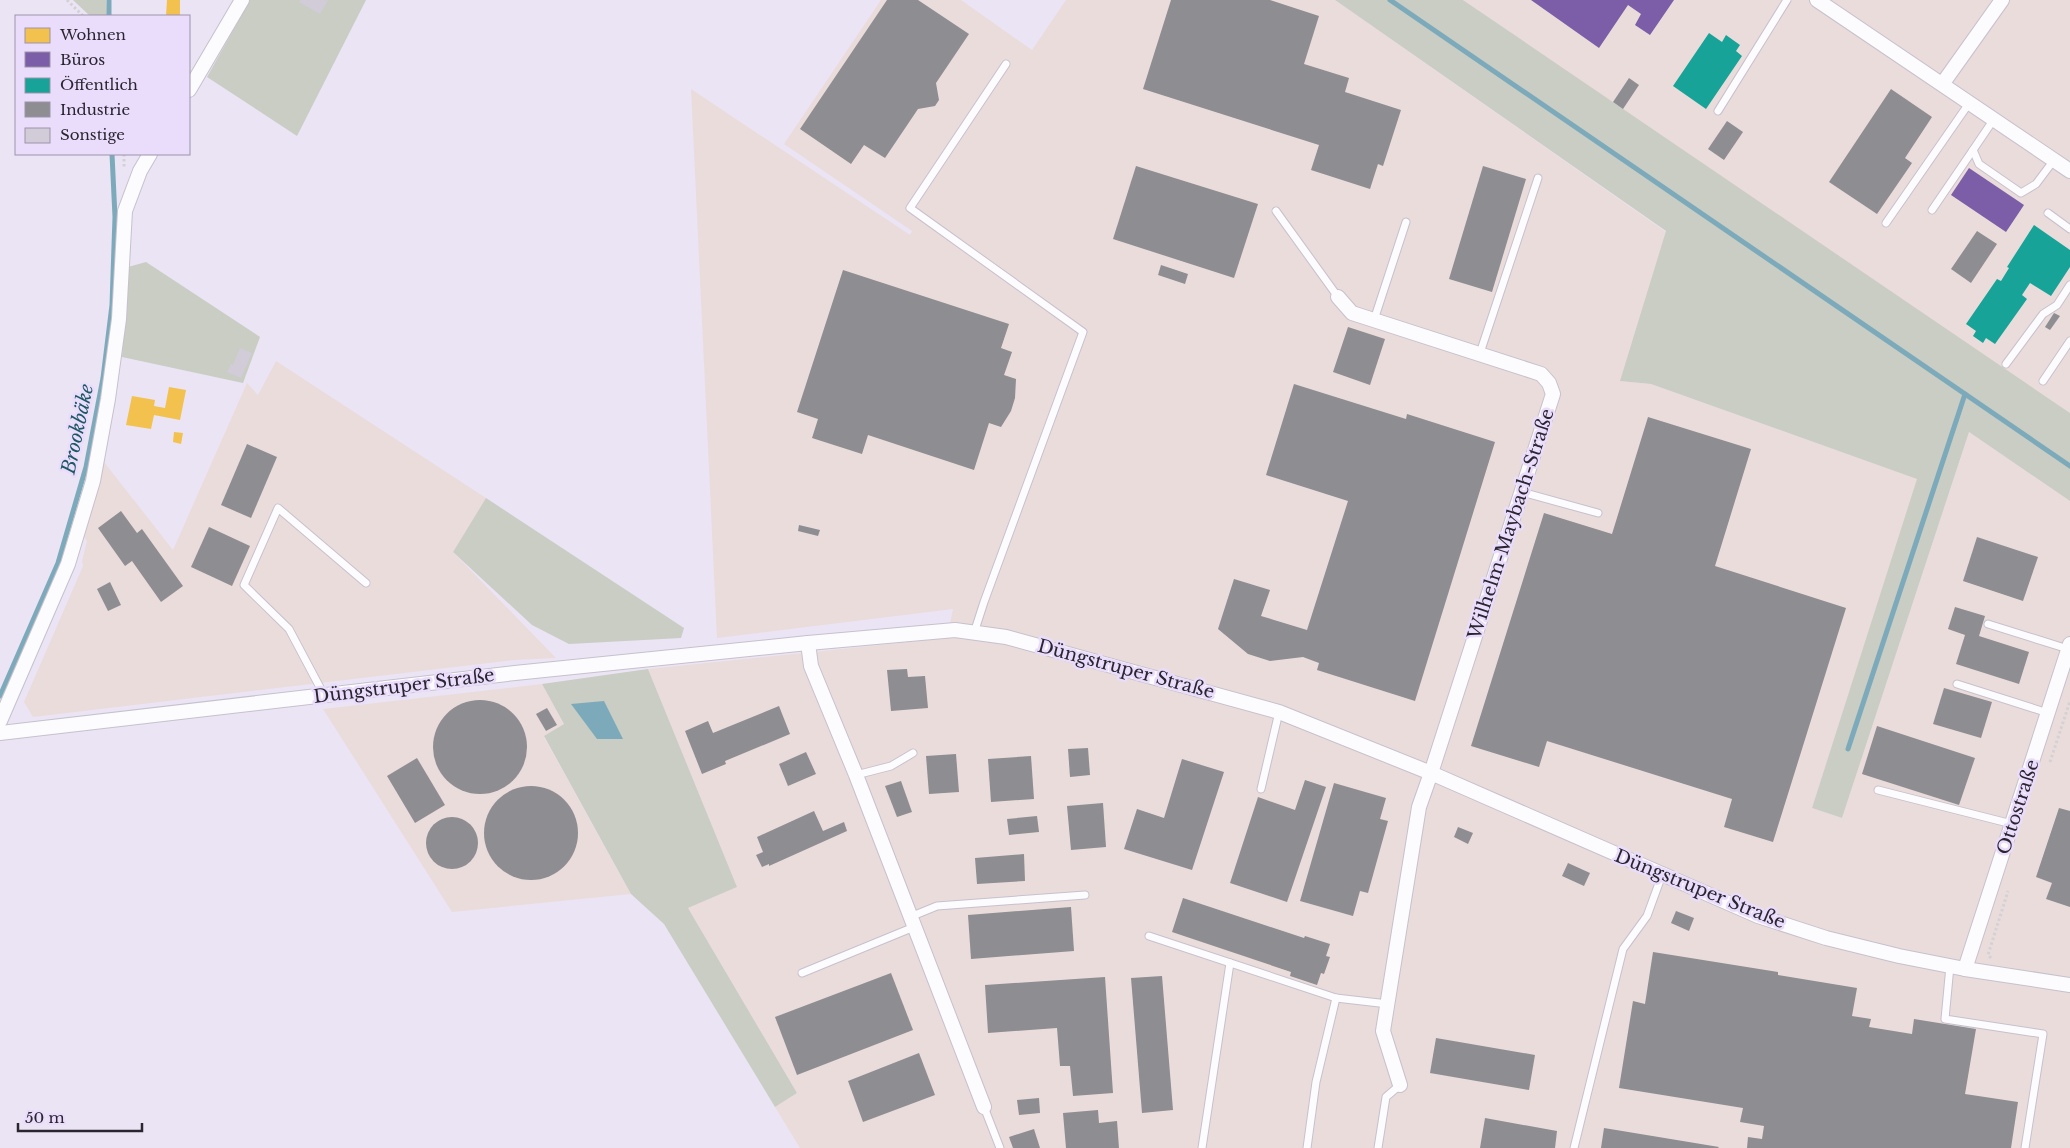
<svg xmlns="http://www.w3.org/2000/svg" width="2070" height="1148" font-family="'Libre Baskerville',serif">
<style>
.industrial{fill:#eadcdb}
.green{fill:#c9cdc3}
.water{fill:#7caabb}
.homes{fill:#f2c14e}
.offices{fill:#7b5ea7}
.public{fill:#17a398}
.industry{fill:#8d8d92}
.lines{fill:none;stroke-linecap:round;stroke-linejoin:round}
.stream{stroke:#7caabb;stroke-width:5}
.building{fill:#d2ccd9}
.lane-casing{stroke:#c6c1cd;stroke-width:9}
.street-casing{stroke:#c6c1cd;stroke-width:16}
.path{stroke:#d3d1d5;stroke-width:3;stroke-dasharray:2.5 2.5;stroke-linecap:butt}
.lane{stroke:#fcfbfd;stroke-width:7}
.street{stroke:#fcfbfd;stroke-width:14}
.labels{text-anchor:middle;stroke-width:5;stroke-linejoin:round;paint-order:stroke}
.street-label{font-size:18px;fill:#2a2530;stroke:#eaddfb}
.water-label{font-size:19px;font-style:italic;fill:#1e5865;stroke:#eaddfb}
</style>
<rect width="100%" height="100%" fill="#ebe4f4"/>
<g class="industrial">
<polygon points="881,0 961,0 1032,50 1066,0 1335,0 1666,232 1621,381 1651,384 1918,479 1812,808 1842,818 1969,432 2070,501 2070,1148 800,1148 775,1107 797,1093 688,908 737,887 648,669 947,638 953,609 717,638 691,89 910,235 912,231 784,144"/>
<polygon points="1463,0 2070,0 2070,413 1987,357"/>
<polygon points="276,361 486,498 453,552 556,658 514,660 33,717 24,702 83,566 82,561 87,541 84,537 104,462 173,550 247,383 258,395"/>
<polygon points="542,684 564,724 544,737 631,894 452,912 323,709"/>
</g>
<g class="green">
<polygon points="73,0 106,0 107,16 90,16"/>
<polygon points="250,0 366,0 297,136 207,77"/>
<polygon points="1335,0 1463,0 2070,413 2070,501 1969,432 1842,818 1812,808 1917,479 1651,384 1620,381 1666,231"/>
<polygon points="146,262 260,337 243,383 122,357 128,267"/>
<polygon points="486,498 684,628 681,638 569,644 532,625 453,552"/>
<polygon points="648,669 737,887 688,908 797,1093 775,1107 664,924 631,894 544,736 564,724 542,684"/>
</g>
<polygon class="water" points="604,701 623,739 597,739 571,704"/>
<g class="homes">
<polygon points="167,0 180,0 180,16 166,16"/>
<polygon points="169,387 186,390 180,420 154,415 151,429 126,425 132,396 155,400 154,406 165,408"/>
<polygon points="174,432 183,433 181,444 173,442"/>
</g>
<g class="offices">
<polygon points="1531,0 1674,0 1650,35 1635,25 1641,14 1628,5 1599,48"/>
<polygon points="1969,168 2024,205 2006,232 1951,195"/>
</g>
<g class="public">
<polygon points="1709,33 1722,42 1726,35 1740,45 1736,51 1742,56 1706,109 1673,86"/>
<polygon points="2034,225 2070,250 2070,267 2051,296 2030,283 2022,295 2027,299 1995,344 1986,338 1983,343 1973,336 1976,331 1966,324 1997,279 2001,281 2009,268 2007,267"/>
</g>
<g class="industry">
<polygon points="887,0 918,0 969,34 936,83 939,100 935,106 918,109 885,158 864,145 851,164 800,129"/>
<polygon points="1171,0 1270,0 1319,16 1304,64 1349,78 1345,92 1401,110 1383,166 1378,164 1370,189 1311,170 1319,145 1143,89"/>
<polygon points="1629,78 1639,85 1623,109 1613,102"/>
<polygon points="1891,89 1932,117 1905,158 1912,163 1877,214 1829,182"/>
<polygon points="1727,121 1743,132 1724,160 1708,149"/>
<polygon points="1136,166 1258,204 1234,278 1113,239"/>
<polygon points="1483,166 1526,179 1492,292 1449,279"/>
<polygon points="1977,231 1997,244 1971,283 1951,269"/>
<polygon points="1161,265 1188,274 1185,284 1158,275"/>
<polygon points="843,270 1009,324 1001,348 1012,352 1004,375 1016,379 1015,398 1011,411 1001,427 989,423 974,470 868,435 862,454 812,438 818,419 797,412"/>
<polygon points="2054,313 2060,316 2050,330 2045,327"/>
<polygon points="1348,327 1385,339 1370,385 1333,372"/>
<polygon points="1294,384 1406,419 1407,414 1495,442 1415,701 1317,670 1319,663 1303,657 1270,661 1248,654 1218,629 1234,579 1270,590 1261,616 1307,630 1348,501 1266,475"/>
<polygon points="1648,417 1751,449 1715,566 1846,608 1773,842 1724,827 1732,799 1547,741 1539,767 1471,746 1544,513 1612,534"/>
<polygon points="247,444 277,457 251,518 221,505"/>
<polygon points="121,511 137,533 142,529 183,586 161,602 132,561 125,566 98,528"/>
<polygon points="799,525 820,530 818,536 798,531"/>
<polygon points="209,527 250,546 232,586 191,567"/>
<polygon points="1977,537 2038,557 2023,601 1963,581"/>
<polygon points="110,582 121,605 108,611 97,589"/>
<polygon points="1955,607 1985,616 1979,636 2029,652 2019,684 1956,664 1965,635 1948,629"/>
<polygon points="907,669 908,677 925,676 928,708 891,711 887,670"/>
<polygon points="1944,688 1992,702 1981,738 1933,724"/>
<circle cx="480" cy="747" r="47"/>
<polygon points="779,706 790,734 725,761 726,764 702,774 685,731 708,721 713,733"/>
<polygon points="547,708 557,725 546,731 536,714"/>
<polygon points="1877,726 1975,758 1959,805 1862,774"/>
<polygon points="1088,748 1090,775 1070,777 1068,749"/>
<polygon points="806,752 816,774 788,786 779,764"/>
<polygon points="956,754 959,792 929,794 926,756"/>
<polygon points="1031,756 1034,799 991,802 988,759"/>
<polygon points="417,758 445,805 415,823 387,776"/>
<polygon points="1182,759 1224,772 1192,870 1124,849 1137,809 1164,818"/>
<polygon points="1305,780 1326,787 1287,902 1230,883 1258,797 1295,810"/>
<polygon points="901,781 912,812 897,817 885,786"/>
<polygon points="1334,783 1386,798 1380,819 1388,821 1368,893 1360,891 1353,916 1300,901"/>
<circle cx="531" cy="833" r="47"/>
<polygon points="1103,803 1106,847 1071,850 1067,806"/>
<polygon points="2059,808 2070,811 2070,907 2046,899 2052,883 2036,877"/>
<polygon points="814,811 823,831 844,822 847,831 769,866 769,864 762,867 756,855 763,852 757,837"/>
<polygon points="1037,816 1039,832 1009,835 1007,819"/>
<circle cx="452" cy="843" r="26"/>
<polygon points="1458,827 1473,833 1468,844 1454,837"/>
<polygon points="1024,854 1025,881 977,884 975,858"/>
<polygon points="1568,863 1590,873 1584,886 1562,876"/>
<polygon points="1183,898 1304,938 1305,936 1330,944 1326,956 1330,957 1324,974 1321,973 1317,985 1290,976 1291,972 1172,932"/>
<polygon points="1071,907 1074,951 971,959 968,915"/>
<polygon points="1676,911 1694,918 1689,931 1671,923"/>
<polygon points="1653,952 1778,972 1778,975 1857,988 1852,1016 1871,1019 1869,1027 1912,1034 1914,1019 1976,1029 1965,1094 2018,1102 2011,1148 1747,1148 1748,1137 1762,1139 1764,1126 1740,1122 1743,1108 1619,1088 1633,1001 1645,1004"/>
<polygon points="891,973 913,1030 797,1075 775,1017"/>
<polygon points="1162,976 1173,1110 1142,1113 1131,978"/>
<polygon points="1105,977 1113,1093 1073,1096 1070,1066 1060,1066 1057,1028 988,1033 985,985"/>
<polygon points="1436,1038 1535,1055 1529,1090 1430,1073"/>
<polygon points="919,1053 935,1095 863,1122 848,1081"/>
<polygon points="1039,1098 1040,1113 1019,1115 1017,1100"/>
<polygon points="1098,1110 1099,1123 1117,1121 1119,1148 1066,1148 1063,1113"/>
<polygon points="1485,1118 1557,1131 1555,1148 1480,1148"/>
<polygon points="1604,1128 1719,1147 1718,1148 1601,1148"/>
<polygon points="1034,1129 1040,1148 1013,1148 1009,1137"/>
</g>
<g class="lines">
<g class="stream">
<polyline points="1390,0 2070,466"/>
<polyline points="109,16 109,0"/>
<polyline points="0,696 58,563 86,467 103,378 112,305 115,217 112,154"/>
<polyline points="1848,749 1965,394"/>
</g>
</g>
<g class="building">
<polygon points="301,0 328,0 320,14 299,2"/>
<polygon points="240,348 252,353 241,378 227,372 231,364 233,365"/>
</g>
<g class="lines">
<defs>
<g id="lane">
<polyline points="1718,111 1787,0"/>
<polyline points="1994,119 1973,150 1979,164 2021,193 2036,184 2054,160"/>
<polyline points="1932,210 1973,150"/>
<polyline points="1276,211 1338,297"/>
<polyline points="2048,213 2070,229"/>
<polyline points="1886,223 1970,102"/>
<polyline points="1374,320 1406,222"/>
<polyline points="1480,353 1538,178"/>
<polyline points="2006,364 2043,314 2057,305 2070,285"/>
<polyline points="2043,381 2070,341"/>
<polyline points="1522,492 1598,513"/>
<polyline points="1988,624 2068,649"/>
<polyline points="974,633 984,602 1083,332 910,208 1006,64"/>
<polyline points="1957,684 2048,713"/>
<polyline points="324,695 289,629 244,585 278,508 366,583"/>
<polyline points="856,775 891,766 913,753"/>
<polyline points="1261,789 1279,712"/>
<polyline points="1878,790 2012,824"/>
<polyline points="910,917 937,906 1085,895"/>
<polyline points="1149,936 1336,998 1388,1004"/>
<polyline points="1950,966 1945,1019 2043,1034 2025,1148"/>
<polyline points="802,973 914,927"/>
<polyline points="984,1107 1000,1148"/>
<polyline points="1202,1148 1230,963"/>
<polyline points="1307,1148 1316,1082 1336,998"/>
<polyline points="1378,1148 1386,1097 1400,1085"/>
<polyline points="1574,1148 1623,949 1647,916 1662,875"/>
</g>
<g id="street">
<polyline points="1817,0 2070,171"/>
<polyline points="1943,83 2002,0"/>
<polyline points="189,90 242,0"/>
<polyline points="1338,297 1352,313 1541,374 1549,383 1553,394 1431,773 1419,807 1383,1031 1400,1085"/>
<polyline points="808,643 811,666 856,775 984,1107"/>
<polyline points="0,721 68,564 93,481 108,399 119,319 125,211 140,171 150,154"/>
<polyline points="0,733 515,673 808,643 955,630 1006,637 1279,712 1431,773 1758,916 1826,938 1899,956 1965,969 2070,985"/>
<polyline points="1965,969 2070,644"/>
</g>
</defs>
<use href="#lane" class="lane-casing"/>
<use href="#street" class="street-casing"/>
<g class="path">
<polyline points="67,0 83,16"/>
<polyline points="124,154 124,168"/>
<polyline points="2050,762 2070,701"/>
<polyline points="1991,958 1988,955 2008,891"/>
</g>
<use href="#lane" class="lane"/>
<use href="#street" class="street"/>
</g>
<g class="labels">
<g class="street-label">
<text transform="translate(1511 524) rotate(-72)" y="6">Wilhelm-Maybach-Straße</text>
<text transform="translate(1126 669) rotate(15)" y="6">Düngstruper Straße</text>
<text transform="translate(404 686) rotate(-7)" y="6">Düngstruper Straße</text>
<text transform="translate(2018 807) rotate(-72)" y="6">Ottostraße</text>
<text transform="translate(1700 889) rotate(22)" y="6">Düngstruper Straße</text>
</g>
<g class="water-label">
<text transform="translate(77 429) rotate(-78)" y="7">Brookbäke</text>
</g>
</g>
<rect x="15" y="15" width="175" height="140" fill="#eaddfb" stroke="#9d93aa"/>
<rect x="25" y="28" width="25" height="15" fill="#f2c14e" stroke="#9d93aa"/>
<text x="60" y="40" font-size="15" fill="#2a2530">Wohnen</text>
<rect x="25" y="52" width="25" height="15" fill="#7b5ea7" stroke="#9d93aa"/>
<text x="60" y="65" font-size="15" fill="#2a2530">Büros</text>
<rect x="25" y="78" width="25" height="15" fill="#17a398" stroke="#9d93aa"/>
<text x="60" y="90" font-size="15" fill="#2a2530">Öffentlich</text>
<rect x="25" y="102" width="25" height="15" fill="#8d8d92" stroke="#9d93aa"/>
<text x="60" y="115" font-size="15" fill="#2a2530">Industrie</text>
<rect x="25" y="128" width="25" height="15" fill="#d2ccd9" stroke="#9d93aa"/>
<text x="60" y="140" font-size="15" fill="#2a2530">Sonstige</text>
<path d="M18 1123v8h124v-8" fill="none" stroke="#2a2530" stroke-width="2.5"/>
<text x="25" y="1123" font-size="15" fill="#2a2530" stroke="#eaddfb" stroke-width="4" paint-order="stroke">50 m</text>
</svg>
